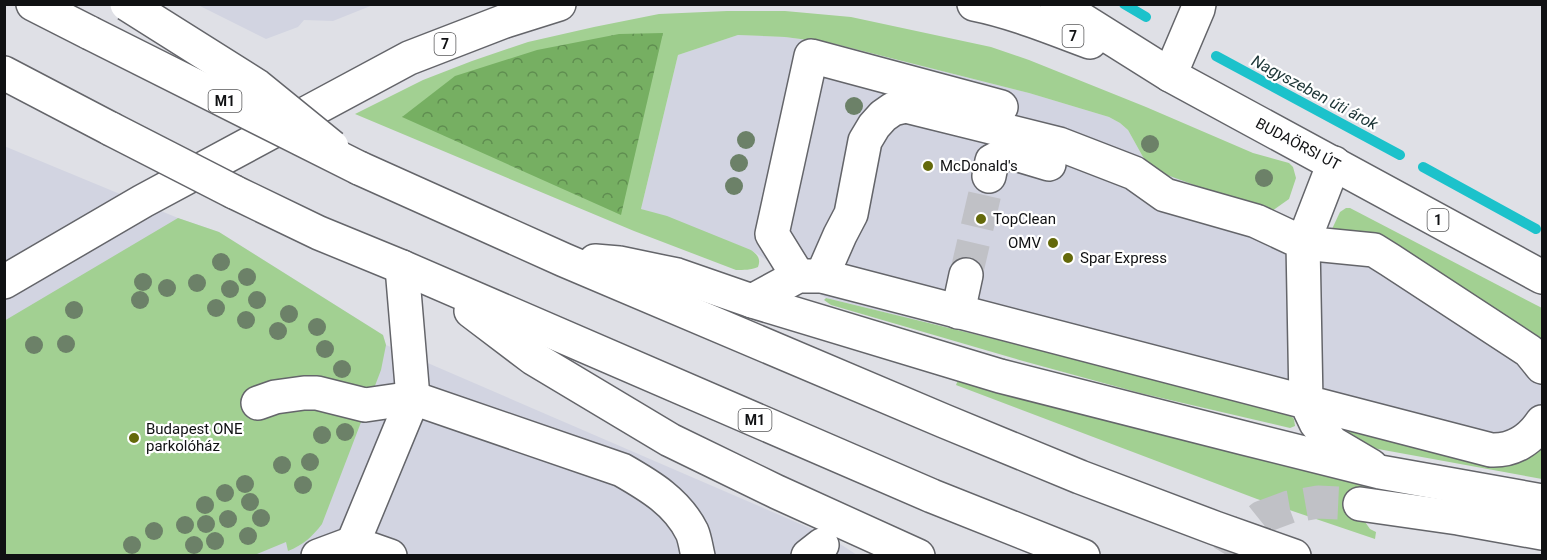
<svg xmlns="http://www.w3.org/2000/svg" width="1547" height="560" font-family="Roboto,sans-serif">
<style>
.built{fill:#d2d4e1}
.green{fill:#a2d092}
.forest{fill:url(#forest-crowns)}
.lines{fill:none;stroke-linecap:round;stroke-linejoin:round}
.stream{stroke:#1cc2cb;stroke-width:10}
.minor-tunnel{stroke:#c0c1c6;stroke-width:33;stroke-dasharray:33 16;stroke-linecap:butt}
.major-tunnel{stroke:#c0c1c6;stroke-width:33;stroke-dasharray:33 16;stroke-linecap:butt}
.minor-casing{stroke:#64656a;stroke-width:36}
.major-casing{stroke:#64656a;stroke-width:36}
.minor{stroke:#fff;stroke-width:33}
.major{stroke:#fff;stroke-width:33}
.minor-bridge-casing{stroke:#64656a;stroke-width:36;stroke-linecap:butt}
.major-bridge-casing{stroke:#64656a;stroke-width:36;stroke-linecap:butt}
.minor-bridge{stroke:#fff;stroke-width:33}
.major-bridge{stroke:#fff;stroke-width:33}
.tree{fill:#6c8168}
.poi-dot{fill:#64690a;stroke:#fff;stroke-width:2}
.labels{text-anchor:middle;stroke-width:4.5;stroke-linejoin:round;paint-order:stroke}
.shield{fill:#fff;stroke:#58585a;stroke-width:1.5}
.shield-label{font-size:14px;font-weight:bold;fill:#101113}
.street-label{font-size:15px;fill:#101113;stroke:#fff}
.poi-label{font-size:15px;fill:#101113;stroke:#fff;text-anchor:start}
.water-label{font-size:16px;font-style:italic;fill:#1c3536;stroke:#fff}
</style>
<defs>
<pattern id="forest-crowns" width="20" height="18" patternUnits="userSpaceOnUse" patternTransform="scale(1.5)"><rect width="20" height="18" fill="#76af62"/><path d="M2 6a3 3 0 1 1 6 0M12 15a3 3 0 1 1 6 0" fill="none" stroke="#5f8d50"/></pattern>
</defs>
<rect width="100%" height="100%" fill="#dfe0e6"/>
<g class="built">
<polygon points="198,5 198,4 373,5 333,21 304,20 298,27 266,39"/>
<polygon points="738,35 785,37 831,43 1029,93 1109,117 1120,123 1128,130 1143,157 1252,206 1542,348 1542,446 1285,410 826,298 751,250 641,209 678,55"/>
<polygon points="4,146 178,218 219,232 383,335 386,345 828,536 857,555 5,555"/>
</g>
<g class="green">
<path d="M727 11H785L851 17 991 47 1029 60 1146 107 1253 153 1289 163 1293 167 1296 178 1289 199 1272 211 1252 206 1167 175 1150 165 1143 157 1128 130 1120 123 1109 117 1029 93 831 43 785 37 738 35 678 55 641 209 667 216 751 250C758 255 761 259 758 267 751 270 744 270 736 270L634 231 355 114 423 80 472 61 528 42 594 27 659 14Z"/>
<polygon points="1346,208 1350,208 1542,308 1542,348 1332,229 1340,212"/>
<path d="M178 218 219 232 383 335 386 345 381 370 322 524C312 537 303 545 288 551L286 542 252 556 5 555 4 321Z"/>
<polygon points="826,298 1285,410 1294,419 1295,426 1290,428 1140,393 1023,361 831,305 824,300"/>
<polygon points="960,375 1379,488 1373,491 1363,519 1370,529 1376,532 1375,539 1257,499 956,385"/>
<path d="M1344 426 1542 446V479L1378 449C1364 444 1350 441 1344 426Z"/>
</g>
<polygon class="forest" points="663,33 621,215 402,117 455,76 537,50 619,34"/>
<g class="lines">
<g class="stream">
<polyline points="1124,4 1146,17"/>
<polyline points="1216,56 1400,155"/>
<polyline points="1423,167 1536,229"/>
</g>
<polyline class="minor-tunnel" points="966,275 989,176"/>
<polyline class="major-tunnel" points="1228,556 1242,533 1262,517 1289,507 1318,502 1360,504"/>
<defs>
<g id="minor">
<polyline points="1170,75 1198,9 1199,4"/>
<polyline points="1334,163 1303,243 1374,250 1390,260 1529,351 1542,367"/>
<polyline points="989,176 992,161 1009,152 1049,164"/>
<polyline points="798,276 772,234 811,56 1001,107"/>
<path d="M822 276 840 235 851 214 865 141 874 126 883 116 893 109 906 106 1059 144 1134 173 1165 195 1256 221 1303 243 1306 402 1491 450C1513 451 1530 440 1542 422"/>
<polyline points="752,301 798,276 822,276 1306,402 1316,423 1332,443 1371,466"/>
<polyline points="958,312 966,275"/>
<polyline points="258,403 275,397 304,393 317,393 365,405 413,398 402,267"/>
<polyline points="318,556 353,543"/>
<path d="M390 556 353 543 413 398 622 470C650 486 677 502 692 532 695 539 696 548 698 556"/>
<polyline points="808,556 822,545"/>
</g>
<g id="major">
<polyline points="33,4 90,33"/>
<path d="M974 4C1014 12 1052 28 1090 42"/>
<polyline points="1057,4 1170,75 1542,277"/>
<polyline points="4,73 111,129"/>
<polyline points="359,168 564,260 944,421 1080,477 1215,528 1294,556"/>
<polyline points="234,192 319,233 402,267 932,496 1083,556"/>
<polyline points="595,261 619,263 677,275 752,301 1000,376 1244,438 1380,472 1542,501"/>
<polyline points="4,282 143,201 409,58 505,21 559,4"/>
<polyline points="471,311 533,358 670,440 777,492 918,556"/>
<polyline points="1360,504 1458,518 1542,533"/>
</g>
</defs>
<use href="#minor" class="minor-casing"/>
<use href="#major" class="major-casing"/>
<use href="#minor" class="minor"/>
<use href="#major" class="major"/>
<defs>
<polyline id="minor-bridge" points="127,4 257,86 332,147"/>
<g id="major-bridge">
<polyline points="90,33 359,168"/>
<polyline points="111,129 234,192"/>
</g>
</defs>
<use href="#minor-bridge" class="minor-bridge-casing"/>
<use href="#major-bridge" class="major-bridge-casing"/>
<use href="#minor-bridge" class="minor-bridge"/>
<use href="#major-bridge" class="major-bridge"/>
</g>
<g class="tree">
<circle cx="854" cy="106" r="9"/>
<circle cx="746" cy="140" r="9"/>
<circle cx="1150" cy="144" r="9"/>
<circle cx="739" cy="163" r="9"/>
<circle cx="1264" cy="178" r="9"/>
<circle cx="734" cy="186" r="9"/>
<circle cx="221" cy="262" r="9"/>
<circle cx="247" cy="277" r="9"/>
<circle cx="143" cy="282" r="9"/>
<circle cx="197" cy="283" r="9"/>
<circle cx="167" cy="288" r="9"/>
<circle cx="230" cy="289" r="9"/>
<circle cx="140" cy="300" r="9"/>
<circle cx="257" cy="300" r="9"/>
<circle cx="216" cy="308" r="9"/>
<circle cx="74" cy="310" r="9"/>
<circle cx="289" cy="314" r="9"/>
<circle cx="246" cy="320" r="9"/>
<circle cx="317" cy="327" r="9"/>
<circle cx="278" cy="331" r="9"/>
<circle cx="66" cy="344" r="9"/>
<circle cx="34" cy="345" r="9"/>
<circle cx="325" cy="349" r="9"/>
<circle cx="342" cy="369" r="9"/>
<circle cx="345" cy="432" r="9"/>
<circle cx="322" cy="435" r="9"/>
<circle cx="310" cy="462" r="9"/>
<circle cx="282" cy="465" r="9"/>
<circle cx="245" cy="484" r="9"/>
<circle cx="303" cy="485" r="9"/>
<circle cx="225" cy="493" r="9"/>
<circle cx="250" cy="502" r="9"/>
<circle cx="205" cy="505" r="9"/>
<circle cx="261" cy="518" r="9"/>
<circle cx="228" cy="519" r="9"/>
<circle cx="206" cy="524" r="9"/>
<circle cx="185" cy="525" r="9"/>
<circle cx="154" cy="531" r="9"/>
<circle cx="248" cy="536" r="9"/>
<circle cx="215" cy="541" r="9"/>
<circle cx="132" cy="545" r="9"/>
<circle cx="194" cy="545" r="9"/>
</g>
<g class="poi-dot">
<circle cx="928" cy="166" r="6"/>
<circle cx="981" cy="219" r="6"/>
<circle cx="1053" cy="243" r="6"/>
<circle cx="1068" cy="258" r="6"/>
<circle cx="134" cy="438" r="6"/>
</g>
<g class="labels">
<g class="shield">
<rect x="1062.5" y="25" width="21" height="22" rx="4.5"/>
<rect x="434.5" y="33" width="21" height="22" rx="4.5"/>
<rect x="208.5" y="90" width="33" height="22" rx="4.5"/>
<rect x="1427.5" y="209" width="21" height="22" rx="4.5"/>
<rect x="738.5" y="409" width="33" height="22" rx="4.5"/>
</g>
<g class="shield-label">
<text x="1073" y="41">7</text>
<text x="445" y="49">7</text>
<text x="225" y="106">M1</text>
<text x="1438" y="225">1</text>
<text x="755" y="425">M1</text>
</g>
<g class="street-label">
<text transform="translate(1298 144) rotate(28)" y="5">BUDAÖRSI ÚT</text>
</g>
<g class="poi-label">
<text x="940" y="171">McDonald's</text>
<text x="993" y="224">TopClean</text>
<text x="1041" y="248" text-anchor="end">OMV</text>
<text x="1080" y="263">Spar Express</text>
<text x="146" y="434">Budapest ONE<tspan x="146" dy="17">parkolóház</tspan></text>
</g>
<g class="water-label">
<text transform="translate(1315 92) rotate(28)" y="6">Nagyszeben úti árok</text>
</g>
</g>
<rect width="1547" height="560" fill="none" stroke="#101113" stroke-width="12"/>
</svg>
